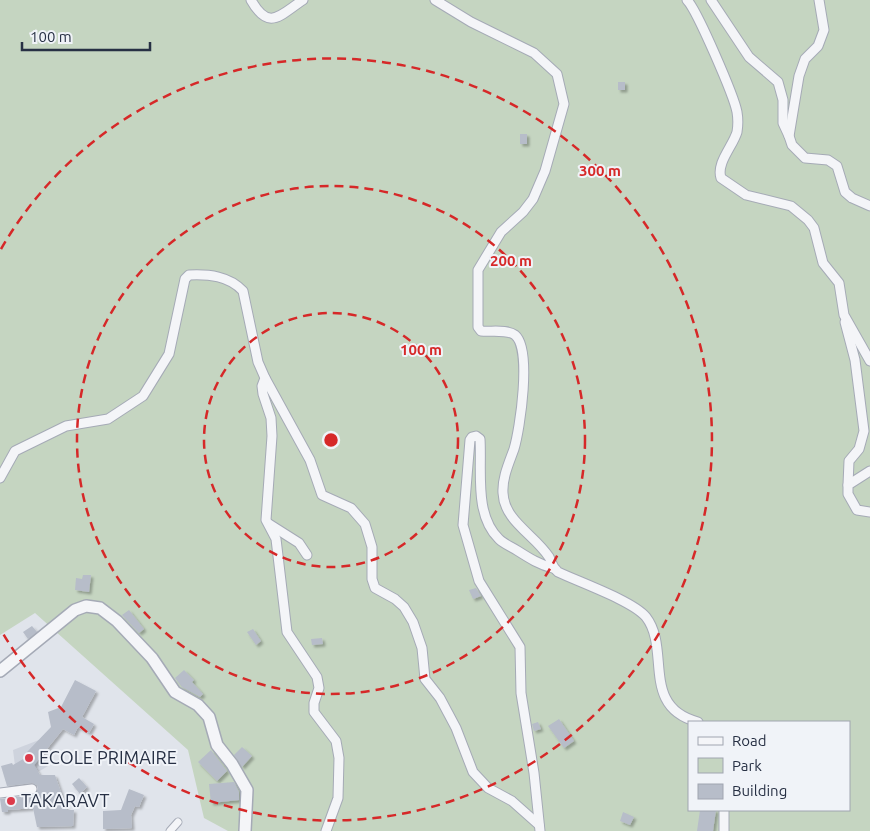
<svg xmlns="http://www.w3.org/2000/svg" width="870" height="831" font-family="Ubuntu,sans-serif">
<style>
.built{fill:#ced3dd}
.green{fill:#c5d5c1;fill-rule:evenodd}
.building{fill:#b7bdc9;filter:url(#shadow)}
.lines{fill:none;stroke-linecap:round;stroke-linejoin:round}
.pedestrian-casing{stroke:#a5aab6;stroke-width:9}
.minor-casing{stroke:#a5aab6;stroke-width:11}
.tertiary-casing{stroke:#a5aab6;stroke-width:14}
.pedestrian{stroke:#f4f5f8;stroke-width:7}
.minor{stroke:#f4f5f8;stroke-width:9}
.tertiary{stroke:#f4f5f8;stroke-width:11}
.ring{fill:none;stroke:#d62828;stroke-width:2.5;stroke-dasharray:9 6}
.poi-dot{fill:#dc3a4a;stroke:#f0f3f8;stroke-width:2}
.labels{text-anchor:middle;stroke-width:4;stroke-linejoin:round;paint-order:stroke}
.poi-label{font-size:18px;fill:#273044;stroke:#f0f3f8;text-anchor:start}
.centre{fill:#d62828;stroke:#f0f3f8;stroke-width:2.5}
.ring-label{font-size:15px;text-anchor:middle;font-weight:bold;fill:#d62828;stroke:#f0f3f8;stroke-width:4;stroke-linejoin:round;paint-order:stroke}
</style>
<defs>
<filter id="shadow"><feDropShadow dx="2.5" dy="2.5" stdDeviation="1" flood-color="#0004"/></filter>
</defs>
<rect width="100%" height="100%" fill="#e0e4eb"/>
<polygon class="built" points="39,740 48,766 38,772 16,774 13,750"/>
<path class="green" d="M0 0H870V831H228L204 818 188 750 35 613 0 635ZM689 722H849V810H689Z"/>
<g class="building">
<rect x="618" y="82" width="7" height="8"/>
<rect x="520" y="134" width="7" height="10"/>
<polygon points="83,575 91,575 89,592 75,590 76,578 82,579"/>
<polygon points="476,588 481,596 473,599 469,590"/>
<polygon points="129,610 144,629 139,633 122,615"/>
<polygon points="32,626 37,632 28,639 23,632"/>
<polygon points="253,629 261,641 256,645 247,632"/>
<polygon points="322,638 323,644 312,645 311,639"/>
<polygon points="184,670 194,680 192,682 203,694 200,697 182,687 175,678"/>
<polygon points="75,680 96,691 82,717 94,724 89,733 78,727 74,735 63,729 34,765 40,775 55,775 67,810 74,810 73,826 37,827 33,808 8,810 8,812 2,812 0,799 33,795 38,789 37,785 32,783 7,786 1,766 12,763 13,765 30,755 27,752 51,727 48,712 61,707"/>
<polygon points="559,719 574,741 564,748 548,726"/>
<polygon points="538,722 541,729 534,731 532,724"/>
<polygon points="242,747 252,756 242,767 234,755"/>
<polygon points="211,750 227,771 217,781 198,762"/>
<polygon points="79,778 87,787 80,794 72,784"/>
<polygon points="234,782 239,792 239,800 211,803 209,784"/>
<polygon points="129,789 144,795 139,807 135,806 131,815 132,828 103,829 103,811 121,810"/>
<polygon points="700,810 716,810 713,831 697,831"/>
<polygon points="623,812 634,817 630,825 620,821"/>
</g>
<g class="lines">
<defs>
<polyline id="pedestrian" points="170,831 178,822"/>
<g id="minor">
<path d="M251 0C269 32 280 15 303 0"/>
<path d="M435 0 471 22 534 53 557 74 564 104 545 171 533 199 523 212 501 232 478 270V327L481 331C491 332 507 329 515 335 532 349 520 429 514 449 509 463 502 478 503 493 504 521 535 535 549 557 552 563 552 567 558 572 579 582 633 601 646 617 671 649 640 707 698 722"/>
<path d="M687 0C697 10 734 96 737 112 738 118 738 126 737 132 733 146 716 163 721 178L746 195 791 206 808 220 814 228 823 263 839 283 844 315 870 361"/>
<polyline points="711,0 749,57 778,82 783,100 783,123 789,136"/>
<polyline points="819,0 824,30 818,46 805,59 799,76 789,136 792,145 805,158 828,160 837,166 845,192 852,198 870,206"/>
<polyline points="845,322 855,360 864,431 859,449 849,461 848,485"/>
<polyline points="265,378 310,460 322,495 351,508 365,524 372,547 372,579 375,588 395,599 404,607 413,622 422,648 425,679 440,698 456,728 473,772 488,788 512,801 539,825"/>
<polyline points="870,471 848,485 848,494 857,510 870,512"/>
<path d="M0 478 15 451 66 426 108 419 143 396 169 354 185 279 189 275C209 274 229 276 243 291L258 362 265 378 262 386 263 394 271 418 272 436 266 520 276 539 287 632 317 677 319 688 314 703V712L336 741 339 758 338 798 326 831"/>
<polyline points="269,524 299,543 307,555"/>
<polyline points="0,793 32,789"/>
<polyline points="724,810 724,831"/>
<path d="M540 831 534 773 521 693 520 647 479 581 463 525 470 440 472 437 476 436 480 439C482 471 474 515 499 539 504 544 512 547 518 551 529 558 540 565 553 568"/>
</g>
<polyline id="tertiary" points="0,671 75,610 86,606 100,608 117,621 152,658 175,692 198,705 209,717 217,745 232,764 247,790 245,831"/>
</defs>
<use href="#pedestrian" class="pedestrian-casing"/>
<use href="#minor" class="minor-casing"/>
<use href="#tertiary" class="tertiary-casing"/>
<use href="#pedestrian" class="pedestrian"/>
<use href="#minor" class="minor"/>
<use href="#tertiary" class="tertiary"/>
</g>
<g class="ring">
<circle cx="331" cy="440" r="127"/>
<circle cx="331" cy="440" r="254"/>
<path d="M1 249A381 381 0 1 1 1 630"/>
</g>
<g class="poi-dot">
<circle cx="29" cy="758" r="5"/>
<circle cx="11" cy="801" r="5"/>
</g>
<g class="labels">
<g class="poi-label">
<text x="39" y="764">ECOLE PRIMAIRE</text>
<text x="21" y="807">TAKARAVT</text>
</g>
</g>
<circle cx="331" cy="440" r="8" class="centre"/>
<g class="ring-label">
<text x="600" y="176">300 m</text>
<text x="511" y="266">200 m</text>
<text x="421" y="355">100 m</text>
</g>
<rect x="688" y="721" width="162" height="90" fill="#f0f3f8" stroke="#a0a5b0"/>
<rect x="698" y="737" width="25" height="8" fill="#f4f5f8" stroke="#a0a5b0"/>
<text x="732" y="746" font-size="15" fill="#273044">Road</text>
<rect x="698" y="758" width="25" height="15" fill="#c5d5c1" stroke="#a0a5b0"/>
<text x="732" y="771" font-size="15" fill="#273044">Park</text>
<rect x="698" y="784" width="25" height="15" fill="#b7bdc9" stroke="#a0a5b0"/>
<text x="732" y="796" font-size="15" fill="#273044">Building</text>
<path d="M22 42v8h128v-8" fill="none" stroke="#273044" stroke-width="2.5"/>
<text x="30" y="42" font-size="15" fill="#273044" stroke="#f0f3f8" stroke-width="4" paint-order="stroke">100 m</text>
</svg>
